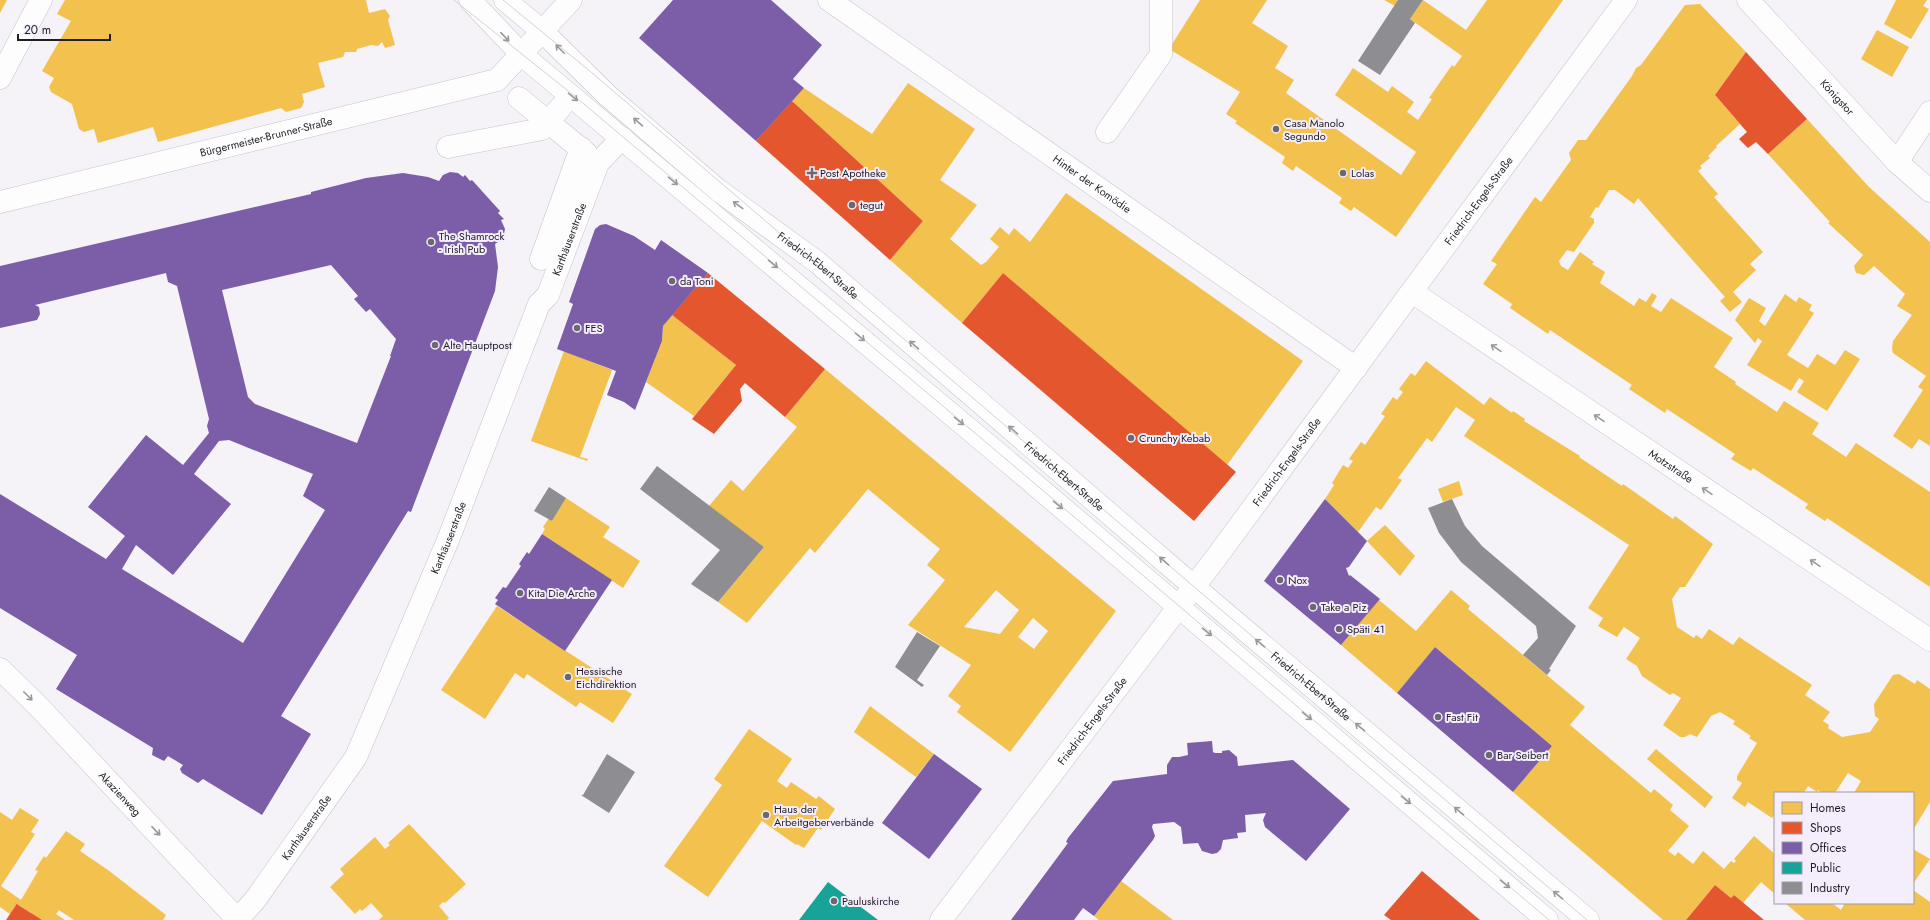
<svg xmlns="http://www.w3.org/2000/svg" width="1930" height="920" font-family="Jost,sans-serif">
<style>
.homes{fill:#f2c14e;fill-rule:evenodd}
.shops{fill:#e4572e}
.offices{fill:#7b5ea7;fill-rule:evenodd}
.public{fill:#17a398}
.industry{fill:#8d8d92}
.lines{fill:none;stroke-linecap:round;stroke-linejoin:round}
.minor-casing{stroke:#c6c2ca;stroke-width:23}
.major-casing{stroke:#c6c2ca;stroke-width:23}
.minor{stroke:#fefdfe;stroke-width:22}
.major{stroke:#fefdfe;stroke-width:22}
.tram{stroke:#d3d2d4;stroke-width:1}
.oneway{stroke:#9b989c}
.poi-dot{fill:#6b686f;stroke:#f4eefc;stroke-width:1.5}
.labels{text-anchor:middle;stroke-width:4;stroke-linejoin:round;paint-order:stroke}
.street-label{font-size:11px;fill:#211d25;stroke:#f4eefc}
.poi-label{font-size:11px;fill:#211d25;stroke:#f4eefc;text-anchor:start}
</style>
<rect width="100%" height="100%" fill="#f5f2f8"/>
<g class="homes">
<polygon points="0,0 7,0 0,13"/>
<polygon points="65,0 366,0 369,13 385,9 388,13 390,16 388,20 395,45 385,48 382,42 378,46 371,45 357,49 356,52 345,52 343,57 318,63 325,87 302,94 304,102 301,108 286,112 281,108 158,142 153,127 98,143 94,129 84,132 79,129 72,104 51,92 49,87 54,78 42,71 71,21 57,14"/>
<polygon points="1200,0 1267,0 1252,23 1288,46 1275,68 1294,80 1286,93 1401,175 1416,152 1335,95 1353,68 1388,92 1392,86 1414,102 1407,112 1418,120 1432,99 1429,98 1452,65 1454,67 1462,56 1410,19 1423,0 1466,30 1487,0 1563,0 1396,237 1354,207 1351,211 1339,203 1342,198 1296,166 1293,171 1282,163 1285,157 1235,123 1237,121 1226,114 1240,92 1169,49"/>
<polygon points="1384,0 1398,0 1395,6"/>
<polygon points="1896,0 1927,0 1923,6 1929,9 1911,39 1884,24"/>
<polygon points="1700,4 1746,52 1715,95 1740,124 1716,146 1717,147 1708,156 1710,158 1700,166 1702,168 1698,171 1718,194 1714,197 1763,252 1750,264 1756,270 1733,292 1742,302 1730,312 1720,301 1725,297 1638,198 1634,204 1615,190 1609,190 1598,208 1596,207 1590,217 1594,219 1594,223 1574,252 1567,250 1559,261 1561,266 1568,270 1580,252 1594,262 1592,264 1605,272 1600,283 1634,306 1639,298 1646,302 1652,293 1657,296 1651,306 1661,312 1671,298 1733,338 1714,367 1736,382 1735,384 1777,412 1784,401 1819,423 1812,434 1846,457 1856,443 1930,492 1930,587 1827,518 1825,521 1805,508 1808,504 1753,468 1751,471 1731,459 1735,454 1667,409 1665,413 1629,389 1632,385 1550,330 1548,334 1510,308 1512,304 1483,284 1497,264 1491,261 1535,197 1541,202 1571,160 1569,153 1578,140 1586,140 1632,76 1636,68 1641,65 1685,5"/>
<polygon points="1877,30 1909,47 1892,77 1861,59"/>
<polygon points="908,83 975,129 940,180 977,205 950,239 981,265 986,262 999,247 990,239 1000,227 1009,235 1014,228 1030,242 1066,193 1303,361 1227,465 1003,273 962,323 890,260 923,221 792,101 804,88 872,134"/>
<polygon points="1807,119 1869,187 1930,242 1930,446 1919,439 1912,449 1893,436 1923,390 1918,387 1926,376 1893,353 1892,349 1893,341 1912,315 1897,306 1905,294 1874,266 1864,275 1856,273 1854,266 1863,255 1828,223 1830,222 1768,154"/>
<polygon points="1785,294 1796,302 1799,297 1812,305 1809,310 1814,313 1787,355 1808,368 1817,354 1835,365 1845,350 1860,359 1827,411 1797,392 1804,381 1799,378 1791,391 1747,365 1762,341 1758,338 1755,343 1735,320 1749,298 1766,308 1759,321 1765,326"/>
<polygon points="672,315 736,365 694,416 646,382 662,341 663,326"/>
<polygon points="564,351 612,370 580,457 588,459 587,461 531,441"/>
<polygon points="1426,361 1484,405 1490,397 1512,413 1513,411 1525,419 1524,421 1580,456 1579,457 1622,486 1623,484 1673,519 1675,516 1713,544 1685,587 1680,587 1672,599 1677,627 1694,638 1696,635 1702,639 1709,629 1733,645 1739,637 1812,685 1805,695 1830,712 1823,721 1829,725 1828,728 1842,737 1870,732 1879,719 1875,716 1874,704 1893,675 1899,674 1915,684 1917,680 1930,689 1930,802 1913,830 1913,793 1854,793 1861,781 1848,773 1835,793 1822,793 1818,790 1817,792 1808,786 1804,793 1775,793 1775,814 1772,818 1748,802 1745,807 1732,798 1742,783 1737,780 1737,776 1757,743 1749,738 1751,736 1733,724 1735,721 1720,712 1711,716 1697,737 1690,734 1685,737 1680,737 1663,725 1681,698 1673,693 1670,695 1642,676 1637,666 1626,659 1640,638 1624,627 1617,637 1598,626 1603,618 1588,608 1629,545 1464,436 1475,420 1456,407 1432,442 1427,438 1398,478 1402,480 1381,510 1376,507 1358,532 1325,499 1334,485 1332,483 1343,465 1348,468 1353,461 1349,459 1361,442 1365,445 1385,416 1381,414 1393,397 1397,400 1403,392 1399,389 1411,373 1415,376"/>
<path d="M825 369 1116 611 1010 752 957 712 961 706 948 696 971 665 908 625 945 580 927 565 940 549 868 489 815 553 810 548 747 623 718 602 764 547 709 506 731 480 743 491 797 427 785 417ZM996 590 1019 610 1000 634 964 627ZM1033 618 1048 631 1034 649 1018 637Z"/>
<polygon points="1459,481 1463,495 1443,502 1438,489"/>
<polygon points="566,498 610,527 603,537 640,561 623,588 542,534 545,529 543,527 549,518 552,521"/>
<polygon points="1385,525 1415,556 1400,576 1367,541"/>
<polygon points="1451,590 1470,606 1468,609 1585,707 1570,725 1651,793 1654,789 1673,805 1670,810 1689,826 1668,851 1675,856 1678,852 1693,864 1703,851 1724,869 1731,861 1734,863 1736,861 1734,859 1754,836 1775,854 1775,894 1761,882 1743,903 1734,895 1731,898 1715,885 1686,920 1663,920 1513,792 1552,746 1435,647 1397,693 1341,645 1379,600 1416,631"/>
<polygon points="497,606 632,694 613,723 580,702 576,707 527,674 524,679 515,673 485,719 441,690"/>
<polygon points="870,706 934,754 916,777 854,732"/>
<polygon points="749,729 792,759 777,781 787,788 791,782 816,799 819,796 820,797 835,809 821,830 818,828 804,848 797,844 796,845 762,821 708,897 664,866 722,785 714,779"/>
<polygon points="1656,749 1713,797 1705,808 1647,759"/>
<polygon points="20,808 39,820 31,832 35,834 1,886 21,900 38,871 35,870 44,856 46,858 66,831 85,844 80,851 108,870 166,915 163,920 74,920 59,910 56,914 65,920 42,920 15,903 16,905 10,914 0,907 0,812 12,820"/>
<polygon points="409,824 466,884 445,903 443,902 439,906 449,918 447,920 379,920 383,916 371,903 362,911 360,909 355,914 330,887 344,874 340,869 375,837 385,849 390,845 388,843"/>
<polygon points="1913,849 1930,859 1913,884"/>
<polygon points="1121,881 1173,920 1099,920 1094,916"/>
<polygon points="1913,890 1930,902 1930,920 1805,920 1785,903 1832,903 1841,910 1845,903 1913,903"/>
</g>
<g class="shops">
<polygon points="1746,52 1807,119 1768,154 1756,142 1748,148 1739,139 1747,132 1715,95"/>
<polygon points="792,101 923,221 890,260 756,141"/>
<polygon points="708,273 825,369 785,417 745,383 740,389 742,401 714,434 692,419 736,365 672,315"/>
<polygon points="1003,273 1236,472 1194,521 962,323"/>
<polygon points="1422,871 1480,920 1391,920 1384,915"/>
<polygon points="1715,885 1731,898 1734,895 1764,920 1686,920"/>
<polygon points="15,903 39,918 42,920 6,920 16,905"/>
</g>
<g class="offices">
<polygon points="673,0 771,0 822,45 793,79 804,88 756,141 639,38"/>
<path d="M450 172 458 173 463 177 465 175 470 181 472 180 500 211 498 213 504 219 501 220 505 229 504 234 501 240 495 244 498 267 495 291 411 512 408 511 281 716 311 734 262 815 203 779 198 783 182 773 180 769 183 765 168 756 164 761 152 755 153 748 56 689 77 655 0 608V494L106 559 125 536 88 507 146 435 183 465 209 433 207 426 209 419 177 286 168 282 166 273 35 305 39 307 40 314 37 320 0 328V266L311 194V192L366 178 403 173 428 177 439 181 443 175ZM331 265 358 296 354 299 366 312 370 309 396 339 390 356H391L357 443 255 404 248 397 222 290ZM229 440 313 474 303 496 325 510 243 643 122 569 136 545 173 575 231 504 194 474 219 441Z"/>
<polygon points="606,224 634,236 655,250 661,240 708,273 663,326 662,341 635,410 624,402 607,395 616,371 557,349 573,304 569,302 595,229 600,225"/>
<polygon points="1325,499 1367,541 1349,567 1346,568 1349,576 1350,575 1380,599 1341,645 1264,581"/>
<polygon points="542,534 612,580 565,651 495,604 498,600 495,598 503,587 506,588 521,566 519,564 527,552 529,554"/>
<polygon points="1435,647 1552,746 1513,792 1397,693"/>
<polygon points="1212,741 1213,752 1215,753 1222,753 1222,751 1229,750 1237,757 1238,766 1293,760 1350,809 1306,861 1265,827 1263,820 1266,813 1245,815 1246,832 1237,833 1238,838 1223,840 1221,849 1217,853 1212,854 1202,851 1198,843 1183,844 1181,827 1174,822 1153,824 1152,827 1155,836 1153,840 1094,916 1083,908 1074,920 1011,920 1068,843 1066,842 1068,838 1113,781 1167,774 1167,765 1172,757 1179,757 1188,755 1187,743"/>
<polygon points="934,754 982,789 929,859 882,823"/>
</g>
<polygon class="public" points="828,882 878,920 799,920"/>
<g class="industry">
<polygon points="1398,0 1423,0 1410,19 1415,23 1380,75 1358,61"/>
<polygon points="657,466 764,547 718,602 691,584 720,550 640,489"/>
<polygon points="549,487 566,498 552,521 534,511"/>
<polygon points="1452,499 1465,526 1482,546 1576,626 1549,669 1551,670 1547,675 1523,655 1538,638 1536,626 1461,562 1439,533 1428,508"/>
<polygon points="917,632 940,646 917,680 924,685 922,687 895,667"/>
<polygon points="607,754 635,772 609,813 581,795 583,795"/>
</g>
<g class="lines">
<defs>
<g id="minor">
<path id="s1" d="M829 0 1356 368"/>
<path id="s2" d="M1748 0 1897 162 1930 191"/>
<polyline points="0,78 41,0"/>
<polyline points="519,98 548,122 561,107"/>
<polyline points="1107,132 1161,54 1161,0"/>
<polyline points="448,147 542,129 548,122 586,153"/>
<polyline points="1897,162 1930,112"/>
<path id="s3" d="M0 202 497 80 571 0"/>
<polyline points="541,259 581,148"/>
<path id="s4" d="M1412 292 1930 640"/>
<path id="s5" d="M0 669 39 707 238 920"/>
<path id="s6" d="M237 920 255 900 356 757 448 540 539 304 548 295 598 163 622 138"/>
<path id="s7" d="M941 920 1218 555 1626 0"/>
</g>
<g id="major">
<polyline points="470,0 522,55 1007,461 1547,920"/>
<path id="s8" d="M505 0 542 31 608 96 718 190 817 262 1213 603 1588 920"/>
</g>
</defs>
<use href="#minor" class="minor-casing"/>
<use href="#major" class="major-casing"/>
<use href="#minor" class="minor"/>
<use href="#major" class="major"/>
<g class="tram">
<polyline points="454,0 572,94 1007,460 1549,920"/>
<path id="s9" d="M503 0 591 72 1213 603 1587 920"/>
</g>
</g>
<defs><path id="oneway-shaft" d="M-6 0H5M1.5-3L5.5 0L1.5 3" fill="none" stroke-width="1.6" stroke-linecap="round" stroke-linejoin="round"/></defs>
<g class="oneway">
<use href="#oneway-shaft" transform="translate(505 37) rotate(47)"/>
<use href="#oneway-shaft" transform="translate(560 49) rotate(-135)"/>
<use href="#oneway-shaft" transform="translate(573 97) rotate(40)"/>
<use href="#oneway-shaft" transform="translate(638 122) rotate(-139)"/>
<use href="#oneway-shaft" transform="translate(673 181) rotate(40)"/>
<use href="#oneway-shaft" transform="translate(738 205) rotate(-144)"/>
<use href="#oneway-shaft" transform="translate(773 264) rotate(40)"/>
<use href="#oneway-shaft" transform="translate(860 337) rotate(40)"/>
<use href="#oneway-shaft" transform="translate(914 345) rotate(-139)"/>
<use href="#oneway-shaft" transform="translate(1496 348) rotate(-146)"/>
<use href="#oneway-shaft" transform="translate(1599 418) rotate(-146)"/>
<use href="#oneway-shaft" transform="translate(959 421) rotate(40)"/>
<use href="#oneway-shaft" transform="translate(1013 430) rotate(-139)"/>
<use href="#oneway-shaft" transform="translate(1707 491) rotate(-146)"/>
<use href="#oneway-shaft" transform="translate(1058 505) rotate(40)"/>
<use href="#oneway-shaft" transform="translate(1164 561) rotate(-139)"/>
<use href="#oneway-shaft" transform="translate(1815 563) rotate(-146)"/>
<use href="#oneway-shaft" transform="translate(1207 632) rotate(40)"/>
<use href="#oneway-shaft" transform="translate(1260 643) rotate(-140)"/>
<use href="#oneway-shaft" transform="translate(28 696) rotate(45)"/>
<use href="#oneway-shaft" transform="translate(1307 716) rotate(40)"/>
<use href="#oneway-shaft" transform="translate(1360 727) rotate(-140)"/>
<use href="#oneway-shaft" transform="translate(1406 800) rotate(40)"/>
<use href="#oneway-shaft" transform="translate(1459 811) rotate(-140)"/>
<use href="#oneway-shaft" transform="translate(156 831) rotate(47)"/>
<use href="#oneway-shaft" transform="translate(1505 884) rotate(40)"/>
<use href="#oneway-shaft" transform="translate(1558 895) rotate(-140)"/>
</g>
<g class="poi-dot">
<circle cx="1276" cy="129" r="4"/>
<path d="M810 167h4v4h4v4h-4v4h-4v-4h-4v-4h4z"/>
<circle cx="1343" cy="173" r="4"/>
<circle cx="852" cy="205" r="4"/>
<circle cx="431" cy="242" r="4"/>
<circle cx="672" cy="281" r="4"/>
<circle cx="577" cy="328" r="4"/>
<circle cx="435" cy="345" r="4"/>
<circle cx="1131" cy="438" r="4"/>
<circle cx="1280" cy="580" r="4"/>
<circle cx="520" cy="593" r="4"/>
<circle cx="1313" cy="607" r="4"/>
<circle cx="1339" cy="629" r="4"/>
<circle cx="568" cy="677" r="4"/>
<circle cx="1438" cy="717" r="4"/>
<circle cx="1489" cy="755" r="4"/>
<circle cx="766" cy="815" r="4"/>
<circle cx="834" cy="901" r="4"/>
</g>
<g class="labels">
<g class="street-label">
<text dy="4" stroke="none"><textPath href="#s2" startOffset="132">Königstor</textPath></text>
<text dy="4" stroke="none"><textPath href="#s3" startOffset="274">Bürgermeister-Brunner-Straße</textPath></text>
<text dy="4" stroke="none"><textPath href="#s1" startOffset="321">Hinter der Komödie</textPath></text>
<text dy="4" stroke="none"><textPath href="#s7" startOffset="898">Friedrich-Engels-Straße</textPath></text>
<text dy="4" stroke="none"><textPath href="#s6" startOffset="763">Karthäuserstraße</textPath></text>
<text dy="4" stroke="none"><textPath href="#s8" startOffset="411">Friedrich-Ebert-Straße</textPath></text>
<text dy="4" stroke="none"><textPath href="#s7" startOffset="574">Friedrich-Engels-Straße</textPath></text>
<text dy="4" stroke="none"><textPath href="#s4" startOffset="312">Motzstraße</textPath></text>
<text dy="4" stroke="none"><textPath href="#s9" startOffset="736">Friedrich-Ebert-Straße</textPath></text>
<text dy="4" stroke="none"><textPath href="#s6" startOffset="440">Karthäuserstraße</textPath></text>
<text dy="4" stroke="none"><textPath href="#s9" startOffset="1060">Friedrich-Ebert-Straße</textPath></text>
<text dy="4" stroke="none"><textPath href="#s7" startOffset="250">Friedrich-Engels-Straße</textPath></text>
<text dy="4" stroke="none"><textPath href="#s5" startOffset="173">Akazienweg</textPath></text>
<text dy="4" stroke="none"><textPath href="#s6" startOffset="116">Karthäuserstraße</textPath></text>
</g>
<g class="poi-label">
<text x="1284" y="127">Casa Manolo<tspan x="1284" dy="13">Segundo</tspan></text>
<text x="820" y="177">Post Apotheke</text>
<text x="1351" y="177">Lolas</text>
<text x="860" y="209">tegut</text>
<text x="439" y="240">The Shamrock<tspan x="439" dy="13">- Irish Pub</tspan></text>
<text x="680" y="285">da Toni</text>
<text x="585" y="332">FES</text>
<text x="443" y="349">Alte Hauptpost</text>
<text x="1139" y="442">Crunchy Kebab</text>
<text x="1288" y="584">Nox</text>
<text x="528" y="597">Kita Die Arche</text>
<text x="1321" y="611">Take a Piz</text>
<text x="1347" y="633">Späti 41</text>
<text x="576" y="675">Hessische<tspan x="576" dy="13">Eichdirektion</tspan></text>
<text x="1446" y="721">Fast Fit</text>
<text x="1497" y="759">Bar Seibert</text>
<text x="774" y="813">Haus der<tspan x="774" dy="13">Arbeitgeberverbände</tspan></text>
<text x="842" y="905">Pauluskirche</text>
</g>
</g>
<rect x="1774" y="792" width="140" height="112" fill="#f4eefc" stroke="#a09aa6"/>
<rect x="1782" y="802" width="20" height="12" fill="#f2c14e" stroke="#a09aa6"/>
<text x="1810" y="812" font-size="12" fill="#211d25">Homes</text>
<rect x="1782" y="822" width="20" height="12" fill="#e4572e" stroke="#a09aa6"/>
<text x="1810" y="832" font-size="12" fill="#211d25">Shops</text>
<rect x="1782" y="842" width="20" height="12" fill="#7b5ea7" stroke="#a09aa6"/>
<text x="1810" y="852" font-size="12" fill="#211d25">Offices</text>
<rect x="1782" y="862" width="20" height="12" fill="#17a398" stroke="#a09aa6"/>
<text x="1810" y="872" font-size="12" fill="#211d25">Public</text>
<rect x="1782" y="882" width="20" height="12" fill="#8d8d92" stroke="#a09aa6"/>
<text x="1810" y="892" font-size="12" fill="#211d25">Industry</text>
<path d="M18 34v6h92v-6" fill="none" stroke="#211d25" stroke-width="2"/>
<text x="24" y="34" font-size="12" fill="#211d25" stroke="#f4eefc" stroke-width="3" paint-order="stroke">20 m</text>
</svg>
